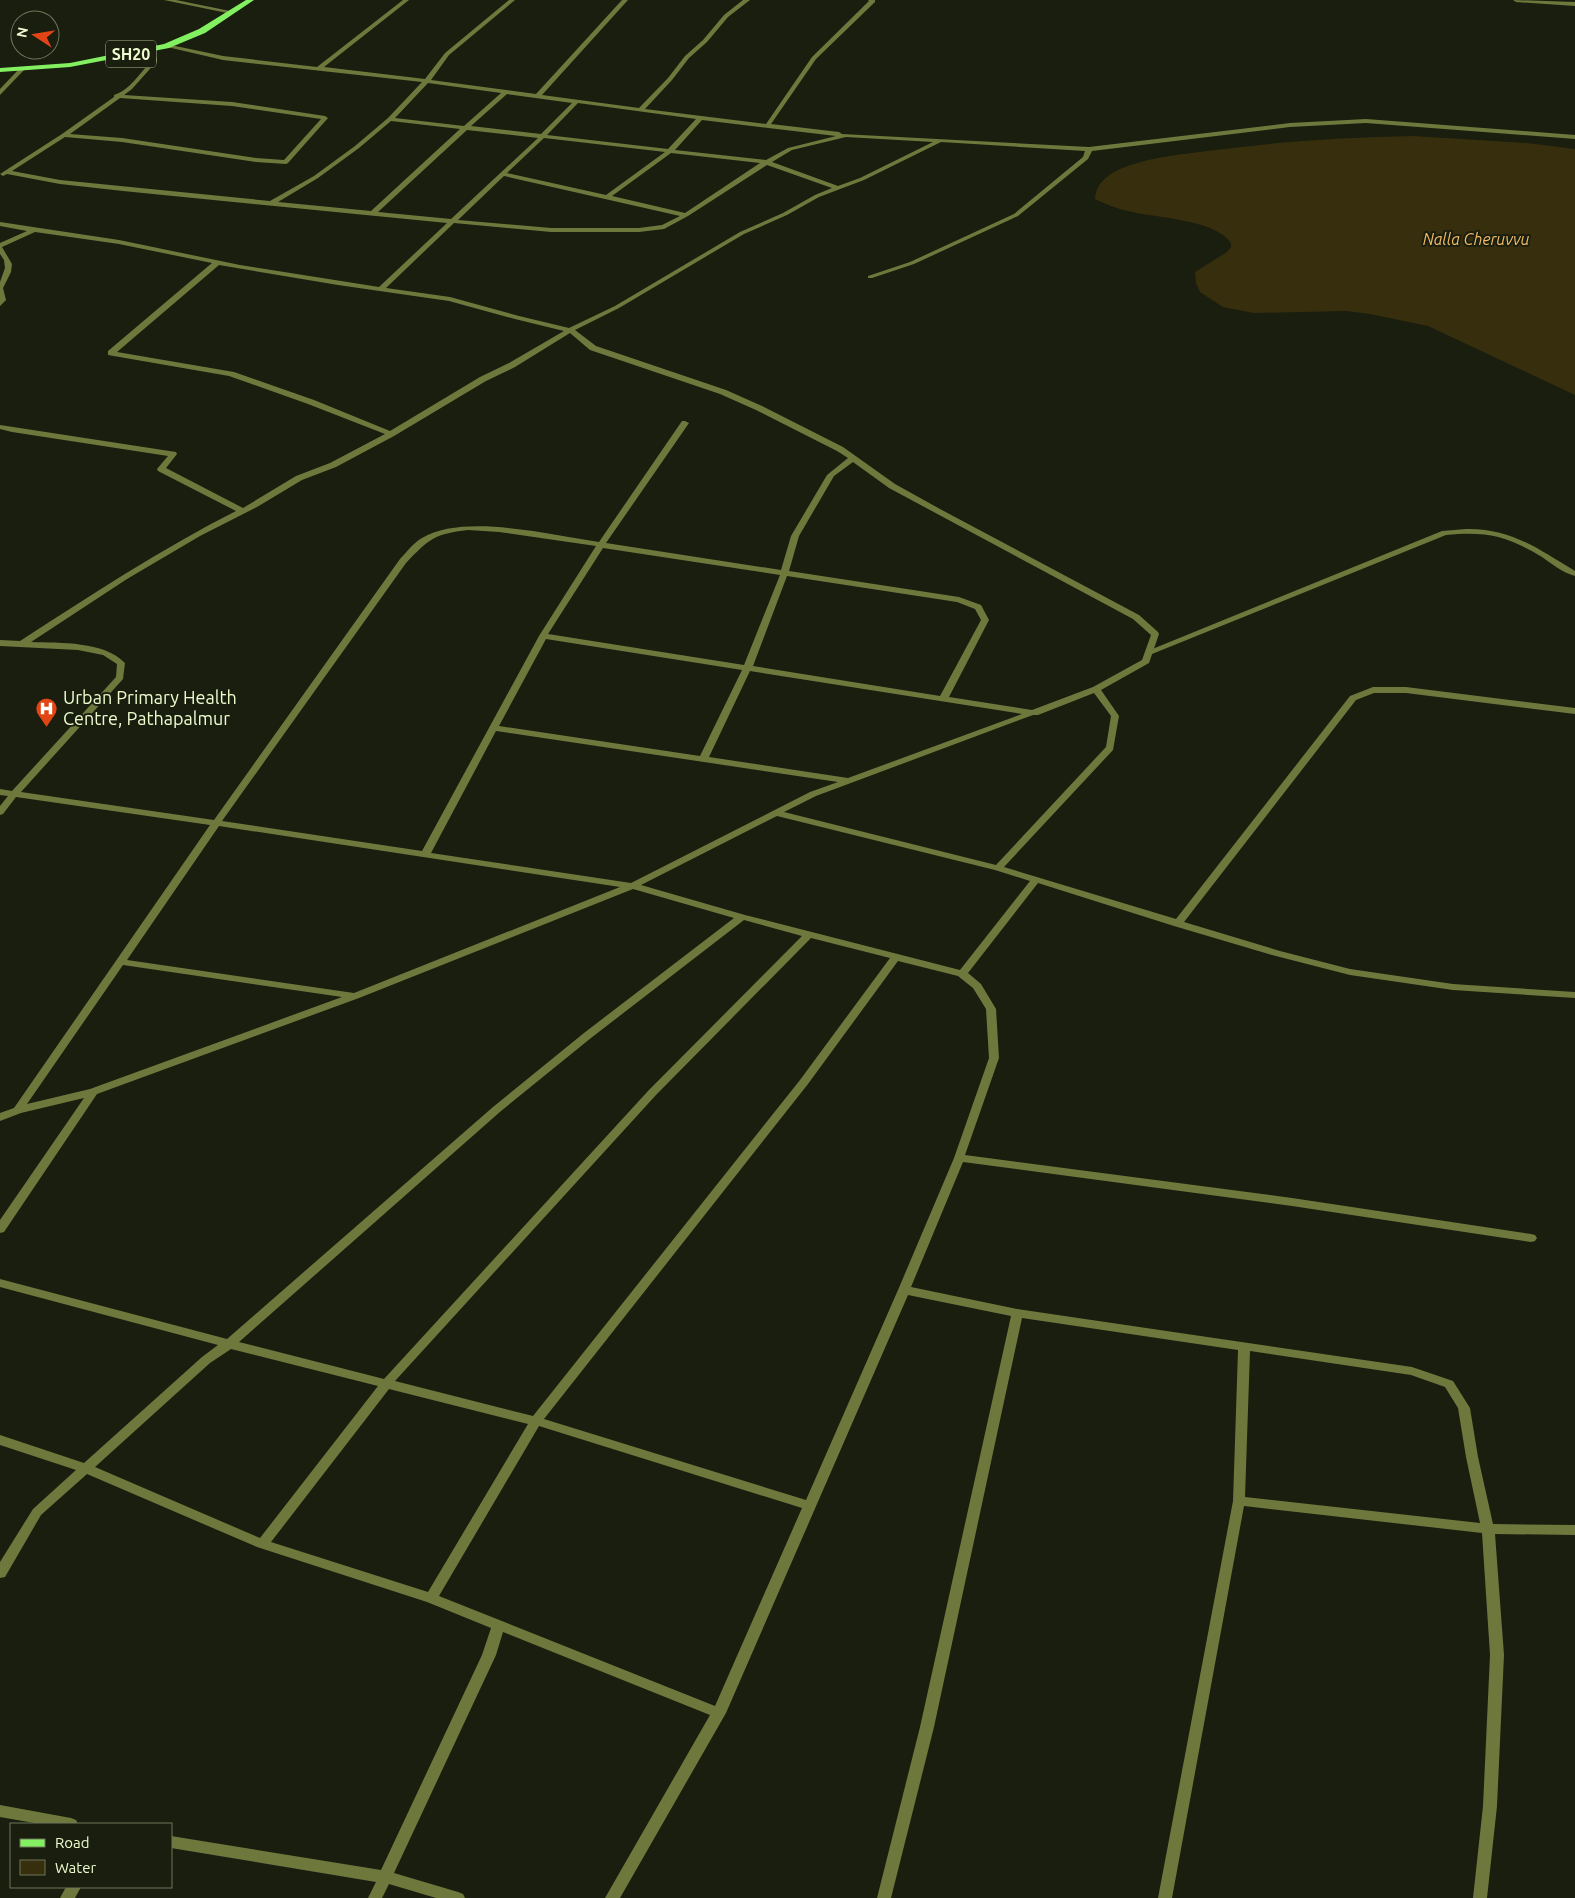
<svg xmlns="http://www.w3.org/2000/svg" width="1575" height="1898" font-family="Ubuntu,sans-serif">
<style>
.water{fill:#372e0d}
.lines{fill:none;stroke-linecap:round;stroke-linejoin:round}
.service{fill:#6e783d;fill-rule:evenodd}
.minor{fill:#6e783d;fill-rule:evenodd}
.primary{fill:#82f060;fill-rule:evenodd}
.labels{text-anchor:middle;stroke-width:4;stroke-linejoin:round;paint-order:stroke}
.shield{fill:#191e0e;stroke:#afb995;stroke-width:1}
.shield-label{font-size:16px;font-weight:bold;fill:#effbcf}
.far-water-label{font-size:16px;font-style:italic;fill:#f1ba66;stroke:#191e0e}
.poi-label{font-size:18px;fill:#effbcf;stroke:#191e0e;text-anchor:start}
</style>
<rect width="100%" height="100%" fill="#191e0e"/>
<path class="water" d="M1413 136 1527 143 1575 149V395L1428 326 1370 314 1346 311 1254 313 1223 307 1200 292 1196 283 1195 272 1227 252 1231 247V243C1215 219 1155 218 1128 211 1117 209 1106 204 1095 199 1095 187 1104 178 1114 172 1141 158 1177 155 1207 151 1275 142 1344 137 1413 136Z"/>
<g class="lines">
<path class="service" d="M1466 529C1511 528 1538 549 1575 571V576C1563 573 1552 564 1542 557 1507 536 1487 531 1446 535L1152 654 1149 655 1145 652 1442 531Z"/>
<g class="minor">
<polygon points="164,0 176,0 235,12 232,14"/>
<path d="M403 0H409L324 67 425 79 445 53 509 0H515L449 55 431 80 536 94 622 0H628L542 95 639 108 668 78 685 56 703 40 724 15 743 0H750L728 17 707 42 689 58 672 80 645 109 766 124 812 57 869 1 868 0H875V2L816 59 771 124 839 132 842 134 1089 147 1290 123 1366 119 1575 135V139L1366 123 1290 127 1092 151 1088 159 1018 216 914 264 872 278H868V276L910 262 1014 214 1083 157 1085 151 941 142 864 180 819 197 787 215 744 234 619 308 575 330 596 346 726 390 762 406 843 447 895 484 940 509 1139 615 1158 632 1159 634 1149 663 1101 690 1119 716 1113 750 1004 867 1176 919 1350 696 1373 687H1406L1575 708V714L1406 693H1374L1356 700 1184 922 1280 951 1350 969 1453 984 1575 992V998L1453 990 1350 975 1272 955 1174 926 1038 883 968 973 981 984 996 1009 999 1058 965 1155 1292 1198 1531 1234 1535 1235 1537 1238 1535 1241 1531 1242 1292 1206 963 1162 911 1287 1017 1309 1412 1367 1453 1381 1470 1408 1478 1457 1493 1524 1575 1525V1535L1495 1534 1504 1655 1497 1806 1487 1898H1473L1483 1806 1490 1655 1482 1533 1244 1506 1172 1898H1158L1233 1501 1238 1350 1022 1318 934 1727 891 1898H877L920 1727 1011 1316 908 1295 726 1713 620 1898H605L710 1715 503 1632 496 1655 394 1873 458 1892 463 1894 465 1898H436L389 1884 382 1898H368L376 1882 171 1848V1836L381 1870 482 1655 491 1628 427 1602 257 1547 87 1474 41 1515 5 1577 0 1578V1562L33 1509 76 1470 0 1445V1435L84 1463 202 1357 218 1345 0 1287V1279L227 1339 493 1107 584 1033 734 918 633 889 359 998 97 1094 4 1232 0 1233V1220L84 1098 21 1113 0 1121V1113L14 1108 210 825 16 797 3 814 0 815V806L8 796 0 795V789L12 791 116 677 117 664 103 655 78 650 0 646V640L20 641C91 595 161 549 236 511L158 471 157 469 168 456 12 432 0 429V425L176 452 177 454 166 468 243 508 296 476 330 463 385 434 308 404 229 376 108 355V351L212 263 119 244 35 232 2 247 12 264 11 272 3 288 6 300 0 306V282L5 268 4 260 0 254V243L27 231 0 226V222L119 240 240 265 379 287 447 223 123 191 60 184 7 174 3 176 0 174 62 134 114 97V95C129 91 141 72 151 61L149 49 152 47 155 49 157 61 132 89 124 95 232 102 325 116 328 118 288 163 286 164 256 162 122 142 65 137 12 171 60 180 270 201 314 176 355 146 388 118 422 82 223 60 163 46 166 44 223 56 317 67ZM428 83 501 93 464 126 395 118ZM507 94 572 103 541 134 471 126ZM120 98 232 106 321 119 284 160 256 158 122 138 70 134ZM578 103 696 119 668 149 547 135ZM702 120 836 136 788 148 766 160 675 150ZM391 121 460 129 371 211 278 202 318 178 359 148ZM467 130 538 138 451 219 378 212ZM846 137 933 142 860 178 838 186 772 162 792 150ZM544 138 665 152 606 195 507 173ZM671 153 760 163 685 213 612 196ZM767 165 832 188 815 195 783 213 740 232 615 306 569 328 519 316 450 297 386 288 454 223 551 232H639L664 229 688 216ZM504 176 680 216 662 225 639 228H551L458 220ZM219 265 338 285 449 301 515 319 564 331 509 363 480 377 390 431 314 400 234 372 117 352ZM570 333 590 350 720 394 756 410 837 451 848 458 827 475 791 536 781 570 606 543 689 423 685 421H682L599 542C552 535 464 513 422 538 413 543 407 552 400 559L214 820 21 792 123 679 125 663C104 641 60 643 31 642L127 579 200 536 257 507 302 480 336 467 394 436 486 381 515 367ZM853 462 889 488 1133 619 1151 635 1142 660 1093 687 1032 710 949 697 989 620 981 605 959 597 789 571 799 536 834 476ZM468 530 499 532 596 546 539 636 422 851 222 821 406 563C429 539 434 534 468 530ZM603 548 780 575 744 665 548 634ZM787 576 957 602 975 609 981 620 940 696 753 666ZM546 639 742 670 700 756 499 726ZM750 671 1022 714 848 778 709 757ZM1094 693 1111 716 1106 747 996 865 784 812 816 796 1033 715H1038ZM496 731 838 782 810 792 631 883 431 853ZM777 816 995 870 1030 881 960 970 745 915 641 885ZM219 826 620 887 354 993 127 960ZM744 920 802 936 648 1091 384 1379 239 1342 501 1111 591 1038ZM811 938 890 958 800 1080 533 1416 395 1381 656 1095ZM898 961 958 976 973 988 986 1009 989 1058 954 1158 898 1290 806 1500 544 1419 808 1084ZM123 965 342 997 90 1089 27 1104ZM231 1349 378 1386 260 1538 95 1467 210 1363ZM1250 1351 1411 1375 1445 1387 1458 1408 1466 1457 1480 1523 1245 1497ZM389 1389 528 1424 428 1592 271 1542ZM539 1426 802 1508 715 1706 439 1596Z"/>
<polygon points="1513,0 1575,2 1575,6 1516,2"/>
<polygon points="19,69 24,70 0,95 0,89"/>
<polygon points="0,1805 71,1818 76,1820 78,1824 40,1824 0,1817"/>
<polygon points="66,1887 81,1887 75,1898 60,1898"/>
</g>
<polygon class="primary" points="246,0 254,0 205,33 169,48 70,67 0,72 0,68 70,63 164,44 199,29"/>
</g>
<defs>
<symbol id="hospital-pin" viewBox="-11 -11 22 30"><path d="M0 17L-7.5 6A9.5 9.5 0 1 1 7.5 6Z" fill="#e14515" stroke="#191e0e"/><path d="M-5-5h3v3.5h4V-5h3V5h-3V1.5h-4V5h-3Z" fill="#fff"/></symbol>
</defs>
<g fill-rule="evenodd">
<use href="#hospital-pin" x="34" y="696" width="25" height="34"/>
</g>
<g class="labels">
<rect class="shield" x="106" y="40.5" width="50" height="27" rx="4"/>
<g class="shield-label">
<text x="131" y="60">SH20</text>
</g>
<g class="far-water-label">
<text x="1476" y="245">Nalla Cheruvvu</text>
</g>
<g class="poi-label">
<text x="63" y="704">Urban Primary Health<tspan x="63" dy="21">Centre, Pathapalmur</tspan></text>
</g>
</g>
<rect x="10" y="1823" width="162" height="65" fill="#191e0e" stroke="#6f765b"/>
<rect x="20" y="1839" width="25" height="8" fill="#82f060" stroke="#6f765b"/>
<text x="55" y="1848" font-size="15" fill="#effbcf">Road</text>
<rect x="20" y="1860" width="25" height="15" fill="#372e0d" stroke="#6f765b"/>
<text x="55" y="1873" font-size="15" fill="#effbcf">Water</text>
<g transform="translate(35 35) rotate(282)"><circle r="24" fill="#191e0e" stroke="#6f765b"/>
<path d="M0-4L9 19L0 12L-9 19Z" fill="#e14515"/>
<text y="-8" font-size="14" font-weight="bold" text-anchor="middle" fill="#effbcf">N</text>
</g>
</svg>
